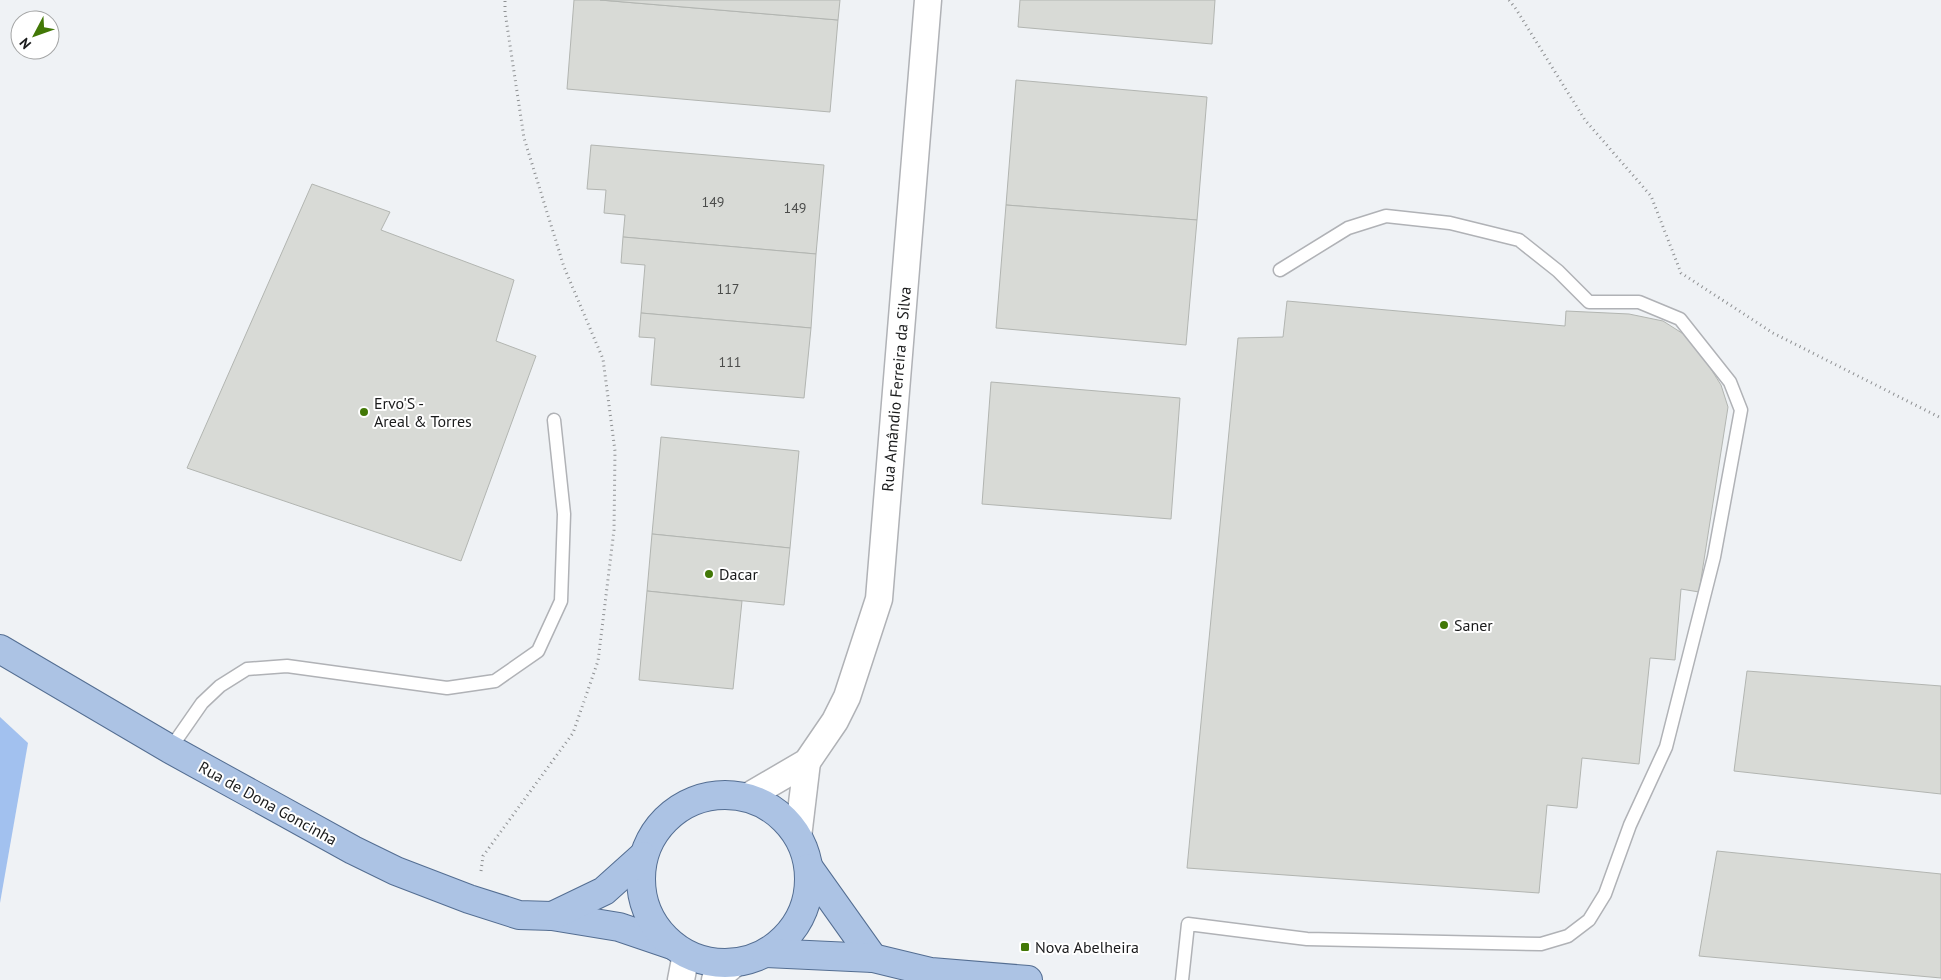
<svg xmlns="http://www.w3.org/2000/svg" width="1941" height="980" font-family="'PT Sans',sans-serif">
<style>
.green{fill:#a2c1ef}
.building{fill:#d8dad6;stroke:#b2b5b1}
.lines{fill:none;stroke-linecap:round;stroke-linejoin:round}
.service-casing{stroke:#b0b2b6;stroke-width:15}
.minor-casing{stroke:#b0b2b6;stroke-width:29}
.primary-casing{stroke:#546e92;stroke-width:30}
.path{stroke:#8e9092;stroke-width:3;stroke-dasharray:1 4;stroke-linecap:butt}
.service{stroke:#fff;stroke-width:12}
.minor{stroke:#fff;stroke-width:26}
.primary{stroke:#acc3e4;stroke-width:28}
.poi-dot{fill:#427806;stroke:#fff;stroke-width:2}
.labels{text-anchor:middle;stroke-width:4;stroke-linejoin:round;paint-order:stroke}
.number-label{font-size:14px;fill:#4a4b4a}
.street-label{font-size:16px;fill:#1a1b1c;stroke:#fff}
.poi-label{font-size:16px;fill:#1a1b1c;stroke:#fff;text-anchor:start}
</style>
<rect width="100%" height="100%" fill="#eff2f5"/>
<polygon class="green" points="0,717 28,743 0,903"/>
<g class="building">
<polygon points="574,0 600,0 838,20 830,112 567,89"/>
<polygon points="600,0 840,0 838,20"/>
<polygon points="1020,0 1215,0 1212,44 1018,27"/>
<polygon points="1016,80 1207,97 1197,220 1006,205"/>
<polygon points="591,145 824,165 816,254 623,237 625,215 604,213 606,190 587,189"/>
<polygon points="312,184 390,212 381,230 514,280 496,341 536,356 461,561 187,468"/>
<polygon points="1006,205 1197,220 1186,345 996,328"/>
<polygon points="623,237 816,254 811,328 641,313 645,265 621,263"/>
<polygon points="1287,301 1565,326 1566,311 1629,314 1663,321 1685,335 1704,358 1721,385 1728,407 1699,592 1681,589 1675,660 1650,658 1639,764 1582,758 1577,808 1547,805 1539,893 1187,868 1238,338 1283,337"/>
<polygon points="641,313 811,328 804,398 651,385 655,338 639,337"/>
<polygon points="991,382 1180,398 1171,519 982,504"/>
<polygon points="661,437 799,451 790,548 652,534"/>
<polygon points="652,534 790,548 784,605 647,591"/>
<polygon points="647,591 742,601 733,689 639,680"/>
<polygon points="1747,671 1941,686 1941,794 1734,771"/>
<polygon points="1717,851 1941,874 1941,978 1699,956"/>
</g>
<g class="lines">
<defs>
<g id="service">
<polyline points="170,749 202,703 220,686 247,669 287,666 447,688 495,681 538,651 561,601 564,514 554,420"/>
<polyline points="1182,980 1188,924 1307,939 1541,944 1568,936 1589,920 1605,894 1630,825 1666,747 1714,557 1741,410 1730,382 1680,319 1639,302 1589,302 1558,271 1519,240 1450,223 1386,216 1348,228 1280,270"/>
</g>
<g id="minor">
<polyline points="747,797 807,762 835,721 847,697 879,599 928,0"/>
<polyline points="798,837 807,762"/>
<polyline points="681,980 686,954"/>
<polyline points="715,980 735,963"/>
</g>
<g id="primary">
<polyline points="0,649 170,749 353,850 396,871 469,899 519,915 552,916 619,927 672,945"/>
<circle cx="725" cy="879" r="84"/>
<polyline points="809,868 873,958"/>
<polyline points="552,916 604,891 643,856"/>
<polyline points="766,953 873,958 931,972 1028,980"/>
</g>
</defs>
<use href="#service" class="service-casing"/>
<use href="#minor" class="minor-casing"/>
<use href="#primary" class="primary-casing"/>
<g class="path">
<polyline points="1509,0 1516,9 1585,120 1651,196 1681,273 1773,333 1941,418"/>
<polyline points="481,871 483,856 573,733 598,661 614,530 615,451 603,359 564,267 524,138 505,12 505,0"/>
</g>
<use href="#service" class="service"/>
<use href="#minor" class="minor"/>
<use href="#primary" class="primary"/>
</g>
<g class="poi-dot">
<circle cx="364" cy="412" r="5"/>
<circle cx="709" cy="574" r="5"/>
<circle cx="1444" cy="625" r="5"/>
<rect x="1020" y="942" width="10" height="10" rx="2.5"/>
</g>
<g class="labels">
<g class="number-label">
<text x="713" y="207">149</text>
<text x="795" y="213">149</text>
<text x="728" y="294">117</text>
<text x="730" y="367">111</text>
</g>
<g class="street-label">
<text transform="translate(896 389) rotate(-85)" y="6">Rua Amândio Ferreira da Silva</text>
<text transform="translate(268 803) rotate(29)" y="6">Rua de Dona Goncinha</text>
</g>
<g class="poi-label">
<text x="374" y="409">Ervo'S -<tspan x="374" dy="18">Areal &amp; Torres</tspan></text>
<text x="719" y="580">Dacar</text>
<text x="1454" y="631">Saner</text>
<text x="1035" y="953">Nova Abelheira</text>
</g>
</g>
<g transform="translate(35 35) rotate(229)"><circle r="24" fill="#ffffff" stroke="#a3a4a4"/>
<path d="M0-4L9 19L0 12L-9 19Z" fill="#427806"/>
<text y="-8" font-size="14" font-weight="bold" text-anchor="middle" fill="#1a1b1c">N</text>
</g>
</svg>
